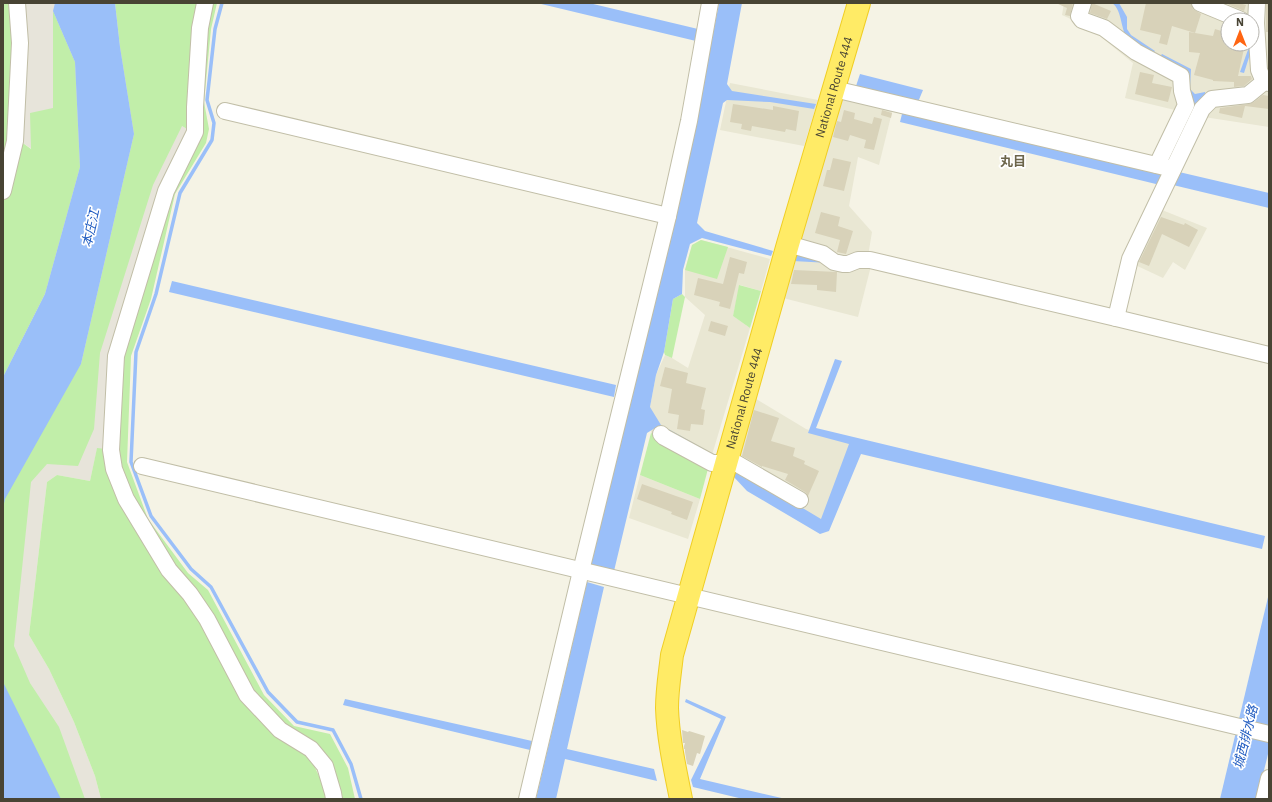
<svg xmlns="http://www.w3.org/2000/svg" width="1272" height="802" font-family="'IBM Plex Sans','Noto Sans JP',sans-serif">
<style>
.residential{fill:#e9e7d3;fill-rule:evenodd}
.industrial{fill:#e7e4da}
.green{fill:#c1eea9}
.water{fill:#9abff9}
.lines{fill:none;stroke-linecap:round;stroke-linejoin:round}
.stream{stroke:#9abff9;stroke-width:3.5}
.building{fill:#d8d2b9}
.minor-casing{stroke:#c1bea7;stroke-width:18}
.highway-casing{stroke:#f0ce24;stroke-width:24}
.minor{stroke:#fff;stroke-width:16}
.highway{stroke:#ffeb66;stroke-width:22}
.labels{text-anchor:middle;stroke-width:3.5;stroke-linejoin:round;paint-order:stroke}
.street-label{font-size:12px;fill:#484434;stroke:#fff}
.neighbourhood-label{font-size:13px;font-weight:bold;fill:#6c654a;stroke:#fff}
.water-label{font-size:13px;font-style:italic;fill:#205cc1;stroke:#fff}
</style>
<rect width="100%" height="100%" fill="#f5f3e5"/>
<g class="residential">
<path d="M1064 3H1260L1269 8V127L1204 117 1125 98 1133 63 1090 28 1062 15ZM1228 20H1252V44H1228Z"/>
<polygon points="730,83 818,100 804,146 720,130"/>
<polygon points="842,96 893,108 879,165 858,157 849,206 872,232 868,256 871,266 858,317 783,298"/>
<polygon points="1157,208 1207,228 1185,270 1173,262 1163,278 1131,263"/>
<polygon points="701,240 770,259 761,291 740,285 733,316 750,328 709,465 651,433 650,407 656,375 665,355 672,358 688,368 705,315 685,297 685,270 692,245"/>
<polygon points="753,397 806,429 854,444 823,525 733,465"/>
<polygon points="640,475 700,499 688,539 629,518"/>
</g>
<polygon class="industrial" points="21,3 115,3 120,47 182,126 192,132 163,191 106,449 97,449 90,481 57,475 47,482 29,635 49,669 74,722 95,776 101,799 3,799 3,377 45,294 32,149 20,141"/>
<g class="green">
<polygon points="3,3 21,3 20,141 31,149 30,113 53,108 53,11 75,62 80,167 45,294 3,377"/>
<polygon points="115,3 217,3 211,29 204,102 209,129 206,143 175,194 151,299 131,356 127,462 148,519 188,573 208,590 264,695 294,726 330,734 348,768 355,799 340,799 330,765 282,727 250,694 128,497 117,464 120,352 192,132 182,126 153,185 100,353 94,429 78,466 47,464 31,482 14,646 30,683 59,727 85,799 33,799 3,752 3,474 81,364 134,134 120,47"/>
<polygon points="701,240 728,247 717,279 685,270 692,245"/>
<polygon points="739,285 761,291 750,328 733,316"/>
<polygon points="682,294 685,297 672,358 665,355 664,352 673,299"/>
<polygon points="651,433 709,465 700,499 640,475"/>
<polygon points="97,448 106,449 106,468 120,499 201,619 241,695 309,755 327,793 328,799 101,799 95,776 74,722 49,669 29,635 47,482 57,475 90,481"/>
</g>
<g class="water">
<polygon points="55,3 115,3 120,47 134,134 81,364 5,499 3,508 3,377 45,294 80,167 75,62 53,11"/>
<polygon points="537,3 589,3 698,29 696,41"/>
<polygon points="719,3 742,3 727,84 732,91 816,104 814,109 770,102 727,100 723,103 697,223 705,231 773,251 771,256 702,238 690,244 683,270 682,294 673,299 664,352 656,375 650,407 661,425 715,455 712,459 655,428 647,433 614,571 590,565 615,460 618,453 632,396 632,385 696,122"/>
<path d="M1112 3H1119L1127 17V29L1131 35 1155 51 1152 55C1145 51 1136 48 1130 42 1120 33 1123 10 1112 3Z"/>
<polygon points="1249,47 1252,48 1244,73 1240,72"/>
<polygon points="1162,54 1191,69 1190,89 1195,94 1205,92 1206,99 1171,162 1167,162 1191,104 1158,59"/>
<polygon points="860,74 923,90 918,102 856,86"/>
<polygon points="903,110 1165,174 1160,185 900,122"/>
<polygon points="1179,172 1269,193 1269,208 1173,185"/>
<polygon points="795,253 829,263 793,261"/>
<polygon points="172,281 616,385 614,397 169,292"/>
<polygon points="835,359 842,361 816,428 1265,536 1262,549 861,454 829,531 820,534 747,491 732,475 734,467 821,519 849,444 808,433"/>
<polygon points="587,582 604,587 567,749 654,769 657,781 565,759 556,799 536,799"/>
<polygon points="1269,593 1269,750 1257,799 1220,799"/>
<polygon points="3,682 60,797 61,799 3,799"/>
<polygon points="345,699 532,741 530,750 343,705"/>
<polygon points="686,699 726,717 700,779 786,799 743,799 693,787 691,780 721,719 685,702"/>
</g>
<g class="lines">
<polyline class="stream" points="222,3 215,29 207,100 214,123 212,140 180,193 156,294 136,352 131,462 151,516 191,569 211,587 268,692 297,722 333,730 351,764 361,799"/>
</g>
<g class="building">
<polygon points="1056,3 1073,3 1070,16 1065,15 1067,8"/>
<polygon points="1092,3 1111,11 1107,19 1090,13"/>
<polygon points="1146,3 1191,3 1193,9 1201,14 1195,33 1172,26 1167,45 1159,43 1161,35 1140,30"/>
<polygon points="1225,3 1239,3 1246,5 1244,11"/>
<rect x="1266" y="3" width="3" height="29"/>
<polygon points="1215,29 1228,33 1228,44 1245,44 1238,76 1251,76 1252,79 1244,86 1234,87 1234,82 1213,81 1213,80 1194,75 1200,53 1189,52 1189,32 1213,36"/>
<polygon points="1140,72 1154,75 1152,83 1172,87 1168,102 1135,94"/>
<polygon points="1263,95 1269,96 1269,109 1245,106 1242,118 1219,113 1220,108 1249,104 1254,102"/>
<polygon points="733,104 773,110 773,106 799,111 796,131 786,129 785,132 752,126 751,131 741,129 742,124 730,122"/>
<polygon points="844,110 855,113 854,119 872,124 874,117 882,119 874,150 864,148 866,140 850,135 848,141 833,137 837,121 841,122"/>
<polygon points="882,110 892,113 891,118 881,115"/>
<polygon points="833,158 851,162 844,191 823,186 827,170 830,170"/>
<polygon points="821,212 840,217 838,226 853,231 846,254 837,252 840,240 815,233"/>
<polygon points="1161,217 1184,225 1185,223 1198,230 1189,247 1162,234 1149,266 1139,262"/>
<polygon points="730,257 747,262 744,274 739,273 730,309 719,306 720,302 694,295 698,278 723,284"/>
<polygon points="794,270 837,272 836,292 817,290 817,285 791,284"/>
<polygon points="711,321 728,326 725,336 708,331"/>
<polygon points="665,367 688,373 686,383 706,388 701,409 705,410 703,425 691,424 690,431 677,429 679,415 668,413 672,389 660,386"/>
<polygon points="754,410 779,418 771,441 795,448 793,456 805,461 804,464 819,471 808,496 805,492 785,480 788,474 762,466 762,467 742,456"/>
<polygon points="642,484 693,502 687,520 671,514 672,512 637,499"/>
<polygon points="682,730 688,732 689,731 705,736 700,754 697,753 693,766 687,764 685,752 685,749 684,749 684,746 685,743 683,743"/>
</g>
<g class="lines">
<defs>
<g id="minor">
<polyline points="205,3 200,28 195,107 195,132 166,191 116,356 111,450 114,469 126,499 169,570 190,594 207,619 247,695 280,730 311,749 325,766 333,793 334,799"/>
<polyline points="1083,3 1079,16 1082,20 1104,28 1136,52 1181,76 1182,91 1186,105 1157,165"/>
<polyline points="1200,3 1241,20"/>
<polyline points="1257,3 1256,23 1259,70 1264,82 1269,83"/>
<polyline points="834,89 1173,169"/>
<polyline points="225,111 668,216"/>
<polyline points="3,191 15,141 20,43 17,3"/>
<polyline points="788,244 823,254 834,262 843,264 848,264 858,260 870,260 1116,318 1269,355"/>
<polyline points="1116,318 1130,259 1202,109 1212,99 1248,95 1264,82"/>
<polyline points="661,434 664,437 712,463 726,463 734,462 800,500"/>
<polyline points="142,466 1269,734"/>
<polyline points="527,799 581,571 668,216 689,121 710,3"/>
<polyline points="1264,799 1269,778"/>
</g>
<g id="highway">
<path id="s1" d="M681 799C675 769 668 738 667 708 667 690 670 673 672 655L788 244 859 3"/>
</g>
</defs>
<use href="#minor" class="minor-casing"/>
<use href="#highway" class="highway-casing"/>
<use href="#minor" class="minor"/>
<use href="#highway" class="highway"/>
</g>
<g class="labels">
<g class="street-label">
<text dy="4" stroke="none"><textPath href="#s1" startOffset="736">National Route 444</textPath></text>
<text dy="4" stroke="none"><textPath href="#s1" startOffset="412">National Route 444</textPath></text>
</g>
<g class="neighbourhood-label">
<text x="1013" y="166">丸目</text>
</g>
<g class="water-label">
<text transform="translate(90 228) rotate(-77)" y="5">本庄江</text>
<text transform="translate(1245 737) rotate(-76)" y="5">城西排水路</text>
</g>
</g>
<rect width="1272" height="802" fill="none" stroke="#484434" stroke-width="8"/>
<g transform="translate(1240 32)"><circle r="19" fill="#ffffff" stroke="#b6b4ae"/>
<path d="M0-3L7 15L0 10L-7 15Z" fill="#ff6512"/>
<text y="-6" font-size="11" font-weight="bold" text-anchor="middle" fill="#484434">N</text>
</g>
</svg>
